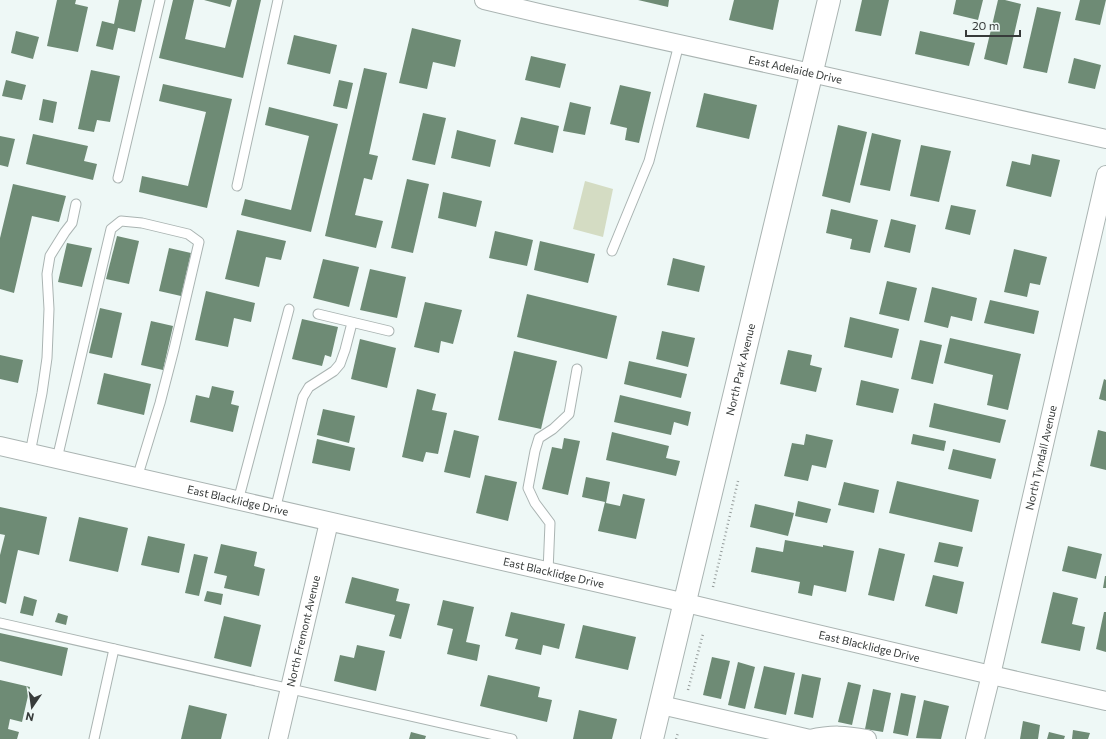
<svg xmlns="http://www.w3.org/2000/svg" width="1106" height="739" font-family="Commissioner,sans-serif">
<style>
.green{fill:#d4dcc3}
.building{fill:#6e8b75}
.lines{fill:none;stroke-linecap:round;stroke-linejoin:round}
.service-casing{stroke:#aab4b2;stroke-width:11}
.minor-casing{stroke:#aab4b2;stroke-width:20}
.tertiary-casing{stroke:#aab4b2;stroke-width:24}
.path{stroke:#949b9a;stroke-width:2.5;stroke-dasharray:1 3;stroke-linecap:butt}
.service{stroke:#fff;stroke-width:9}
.minor{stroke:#fff;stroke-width:18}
.tertiary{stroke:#fff;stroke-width:22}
.labels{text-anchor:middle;stroke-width:4;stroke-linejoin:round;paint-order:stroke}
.street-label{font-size:11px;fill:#373b3a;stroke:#eef8f6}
</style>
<rect width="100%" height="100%" fill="#eef8f6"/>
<polygon class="green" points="585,181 613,189 603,237 573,229"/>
<g class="building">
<polygon points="57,0 76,0 75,4 88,7 78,52 47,46"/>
<polygon points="119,0 142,0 135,32 118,28 113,50 96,46 102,21 114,24"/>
<polygon points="173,0 194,0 185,39 225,48 237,0 261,0 243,78 159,58"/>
<polygon points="204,0 232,0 230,7"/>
<polygon points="638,0 669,0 668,7"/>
<polygon points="734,0 779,0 773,30 729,20"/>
<polygon points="862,0 889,0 881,36 855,31"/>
<polygon points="956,0 983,0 978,20 953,14"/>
<polygon points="998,0 1005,0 1021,4 1007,65 984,59"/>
<polygon points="1080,0 1106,0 1100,25 1075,20"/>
<polygon points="1037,7 1061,12 1047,73 1023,68"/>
<polygon points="412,28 461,40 455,67 433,62 427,89 399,83"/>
<polygon points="16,31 39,37 33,59 11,53"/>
<polygon points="920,31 975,43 969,66 915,54"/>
<polygon points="294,35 337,45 330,74 287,64"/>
<polygon points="531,56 566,64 560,88 525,80"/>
<polygon points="1074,58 1101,65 1095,89 1068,83"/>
<polygon points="364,68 387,73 369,154 378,156 372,180 364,178 355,215 383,221 376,248 325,236"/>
<polygon points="91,70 120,76 110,122 97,120 94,132 78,129"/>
<polygon points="6,80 26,85 22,100 2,96"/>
<polygon points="339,80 353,83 347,109 333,106"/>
<polygon points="163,84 232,99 207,208 139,192 142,176 188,186 206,112 159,101"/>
<polygon points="620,85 651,92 639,143 625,140 627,128 610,124"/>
<polygon points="704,93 757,105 749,139 696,127"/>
<polygon points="43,99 57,102 53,123 39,120"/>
<polygon points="570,102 591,107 585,135 563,131"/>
<polygon points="269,107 338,124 311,232 241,215 245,199 291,210 309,136 265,125"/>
<polygon points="423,113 446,118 435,165 412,160"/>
<polygon points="521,117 559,126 553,153 514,144"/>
<polygon points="838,125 867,132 850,203 822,196"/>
<polygon points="457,130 496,140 490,167 451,158"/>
<polygon points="872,133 901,140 890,191 860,185"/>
<polygon points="33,134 88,146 84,161 97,164 93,180 26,164"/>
<polygon points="0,136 15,139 8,167 0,165"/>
<polygon points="921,145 951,151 939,202 910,196"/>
<polygon points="1032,154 1060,160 1051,197 1006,186 1012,161 1030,165"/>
<polygon points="407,179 429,184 413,253 391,248"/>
<polygon points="13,184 66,196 59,222 32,216 14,293 0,289 0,238"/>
<polygon points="443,192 482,201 476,227 438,218"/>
<polygon points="951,205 976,210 970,235 945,229"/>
<polygon points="831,209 878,220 870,253 850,249 852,239 826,233"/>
<polygon points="891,219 916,225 910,253 884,247"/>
<polygon points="237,230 286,241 281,260 266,257 259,287 225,279"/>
<polygon points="495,231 533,240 527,266 489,258"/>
<polygon points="117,236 139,241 129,284 106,279"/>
<polygon points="540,241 595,254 588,283 534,270"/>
<polygon points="67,243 92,248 82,287 58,282"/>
<polygon points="169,248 191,253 181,296 159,291"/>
<polygon points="1014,249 1047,257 1040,285 1030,283 1027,297 1004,292"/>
<polygon points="673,258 705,266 699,292 667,285"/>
<polygon points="323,259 359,267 349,307 313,298"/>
<polygon points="370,269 406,277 397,318 360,310"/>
<polygon points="887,281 917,288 909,321 879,314"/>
<polygon points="932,287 977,298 972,321 951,316 948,328 924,322"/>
<polygon points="206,291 255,303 251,322 234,318 228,347 195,340"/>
<polygon points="527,294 617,316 607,359 517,337"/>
<polygon points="990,300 1039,311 1034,334 984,323"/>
<polygon points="425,302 462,310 453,344 441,341 439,353 414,347"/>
<polygon points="100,308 122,313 112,358 89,353"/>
<polygon points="850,317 899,329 892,358 844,347"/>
<polygon points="302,319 338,327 331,357 325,355 322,366 292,359"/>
<polygon points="151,321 173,326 163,370 141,365"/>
<polygon points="662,331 695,338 688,367 656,359"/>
<polygon points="950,338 1021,354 1008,410 987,405 993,375 944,363"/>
<polygon points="360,339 396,348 387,388 351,379"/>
<polygon points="920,340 942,345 933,384 911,379"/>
<polygon points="788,350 812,355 810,365 822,368 816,392 780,384"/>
<polygon points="514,351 557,361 541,429 498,420"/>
<polygon points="0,355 23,360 18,383 0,379"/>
<polygon points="629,361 687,374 681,398 624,384"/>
<polygon points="104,373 151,384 144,415 97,404"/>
<polygon points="1104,379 1106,380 1106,401 1099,399"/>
<polygon points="861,380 899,389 893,413 856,405"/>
<polygon points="212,386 234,391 231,404 239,406 233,432 190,422 196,395 209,398"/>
<polygon points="417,389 436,394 432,410 447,413 438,454 426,452 423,462 402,457"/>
<polygon points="620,395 691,412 688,426 674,422 671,435 614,422"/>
<polygon points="934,403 1006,420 1000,443 929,427"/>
<polygon points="323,409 355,416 349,443 317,435"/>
<polygon points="454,430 479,436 470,478 444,472"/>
<polygon points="1098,430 1106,432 1106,470 1090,466"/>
<polygon points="612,432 669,446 666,458 680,461 676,476 606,460"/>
<polygon points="806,434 833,440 826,468 812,465 808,481 784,476 792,443 804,445"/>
<polygon points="913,434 946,441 944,451 911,444"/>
<polygon points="564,438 580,441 568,495 542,489 552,447 562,449"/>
<polygon points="317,439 355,448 350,471 312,463"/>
<polygon points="953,449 996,459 991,479 948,469"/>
<polygon points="485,475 517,482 508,521 476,513"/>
<polygon points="586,477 610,482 606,503 620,506 623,494 645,499 636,539 598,531 605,502 582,497"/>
<polygon points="897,481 979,500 972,532 889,513"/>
<polygon points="844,482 879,490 874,513 838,505"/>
<polygon points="798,501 831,509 827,523 795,516"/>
<polygon points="755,504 794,513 788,536 750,527"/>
<polygon points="0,507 47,517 39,555 18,550 6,604 0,602 0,555 5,535 0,534"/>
<polygon points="79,517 128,528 118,572 69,561"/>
<polygon points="148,536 185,544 179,573 141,565"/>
<polygon points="785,540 823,547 823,545 854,551 846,592 814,585 812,596 798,593 800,582 751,572 756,547 783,552"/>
<polygon points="939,542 963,547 958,567 934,562"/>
<polygon points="221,544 257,552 254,566 265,569 259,596 224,588 227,576 214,573"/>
<polygon points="1068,546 1102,554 1096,579 1062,571"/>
<polygon points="879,548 905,554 894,601 868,595"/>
<polygon points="194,554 208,557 199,596 185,593"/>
<polygon points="933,575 964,582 957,614 925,606"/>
<polygon points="1105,576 1106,576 1106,588 1103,588"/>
<polygon points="352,577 399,589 396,601 410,604 401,639 389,636 395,615 345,603"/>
<polygon points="207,591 223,594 221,605 204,601"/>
<polygon points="1053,592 1078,598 1072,624 1085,627 1080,651 1041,643"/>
<polygon points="24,596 37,600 33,616 20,613"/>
<polygon points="443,600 474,607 466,642 480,645 477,661 447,654 453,629 437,625"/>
<polygon points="511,612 565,624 559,649 543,645 541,655 515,649 518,639 505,636"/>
<polygon points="1104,612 1106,612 1106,652 1096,649"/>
<polygon points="58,613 68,616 66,625 55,622"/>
<polygon points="224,616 261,625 251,667 214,658"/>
<polygon points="583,625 636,637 628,670 575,658"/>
<polygon points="0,633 68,648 62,676 0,661"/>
<polygon points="357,645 385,651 376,691 334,681 340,655 354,658"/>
<polygon points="712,657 730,661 721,699 703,695"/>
<polygon points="738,662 755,667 745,709 728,705"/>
<polygon points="764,666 795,673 786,715 754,708"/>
<polygon points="802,674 821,678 813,718 794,714"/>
<polygon points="488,675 540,687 538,697 552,700 547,722 480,706"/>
<polygon points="0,680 30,687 22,722 10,719 8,729 19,732 17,739 0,739"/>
<polygon points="848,682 861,685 852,725 838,722"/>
<polygon points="873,689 891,693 883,732 865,729"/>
<polygon points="901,693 916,696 908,736 893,733"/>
<polygon points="924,700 949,706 941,739 916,738"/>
<polygon points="189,705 227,714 221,739 181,739"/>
<polygon points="579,710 617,719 612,739 573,739"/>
<polygon points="1023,721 1040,725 1038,739 1020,739"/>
<polygon points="1073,730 1090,733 1088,739 1072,739"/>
<polygon points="411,732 426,736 425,739 409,739"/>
<polygon points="1049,732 1065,736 1064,739 1047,739"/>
</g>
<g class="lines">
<defs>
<g id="service">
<polyline points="118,178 160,0"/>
<polyline points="237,186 278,0"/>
<polyline points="612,251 649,161 679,44"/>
<polyline points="318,314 389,331"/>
<polyline points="30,453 42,393 47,358 49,309 47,274 50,256 65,232 72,223 76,204"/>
<polyline points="57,459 111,229 121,221 142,223 188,234 199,242 174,349 160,403 137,478"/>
<polyline points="238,501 289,309"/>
<polyline points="275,510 303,397 309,387 334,371 340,364 345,350 352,323"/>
<polyline points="548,572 550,523 535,503 528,488 535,451 539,438 553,429 569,414 577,369"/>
<polyline points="0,623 512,739"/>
<polyline points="94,739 114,649"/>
</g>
<g id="minor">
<path id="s1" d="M484 0 543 14 811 73 1106 139"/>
<path id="s2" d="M0 446 686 603 991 675 1106 701"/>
<path d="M661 705 810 739C832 734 845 735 867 739"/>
<path id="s3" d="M278 739 329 522"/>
<path id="s4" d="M975 739 991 675 1106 175"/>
</g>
<g id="tertiary">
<path id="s5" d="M652 739 829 0"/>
</g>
</defs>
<use href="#service" class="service-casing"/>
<use href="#minor" class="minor-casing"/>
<use href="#tertiary" class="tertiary-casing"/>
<g class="path">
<polyline points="713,587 738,481"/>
<polyline points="688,690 703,634"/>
<polyline points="676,739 678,733"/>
</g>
<use href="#service" class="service"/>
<use href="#minor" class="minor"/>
<use href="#tertiary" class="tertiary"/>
</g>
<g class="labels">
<g class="street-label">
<text dy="4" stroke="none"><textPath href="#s1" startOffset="319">East Adelaide Drive</textPath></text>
<text dy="4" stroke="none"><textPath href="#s5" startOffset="380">North Park Avenue</textPath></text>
<text dy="4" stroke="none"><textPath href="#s4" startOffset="289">North Tyndall Avenue</textPath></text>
<text dy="4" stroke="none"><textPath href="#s2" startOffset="244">East Blacklidge Drive</textPath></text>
<text dy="4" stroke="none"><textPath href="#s2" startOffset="568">East Blacklidge Drive</textPath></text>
<text dy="4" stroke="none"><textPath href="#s3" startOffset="111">North Fremont Avenue</textPath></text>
<text dy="4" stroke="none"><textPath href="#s2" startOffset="892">East Blacklidge Drive</textPath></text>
</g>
</g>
<g transform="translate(32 707) rotate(193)" stroke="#eef8f6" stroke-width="3" paint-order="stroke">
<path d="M0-3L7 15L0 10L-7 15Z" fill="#373b3a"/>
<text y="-6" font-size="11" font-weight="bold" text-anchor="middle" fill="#373b3a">N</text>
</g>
<path d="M966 30v6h54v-6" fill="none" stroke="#373b3a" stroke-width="2"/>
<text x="972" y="30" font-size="12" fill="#373b3a" stroke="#eef8f6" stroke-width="3" paint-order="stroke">20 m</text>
</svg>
